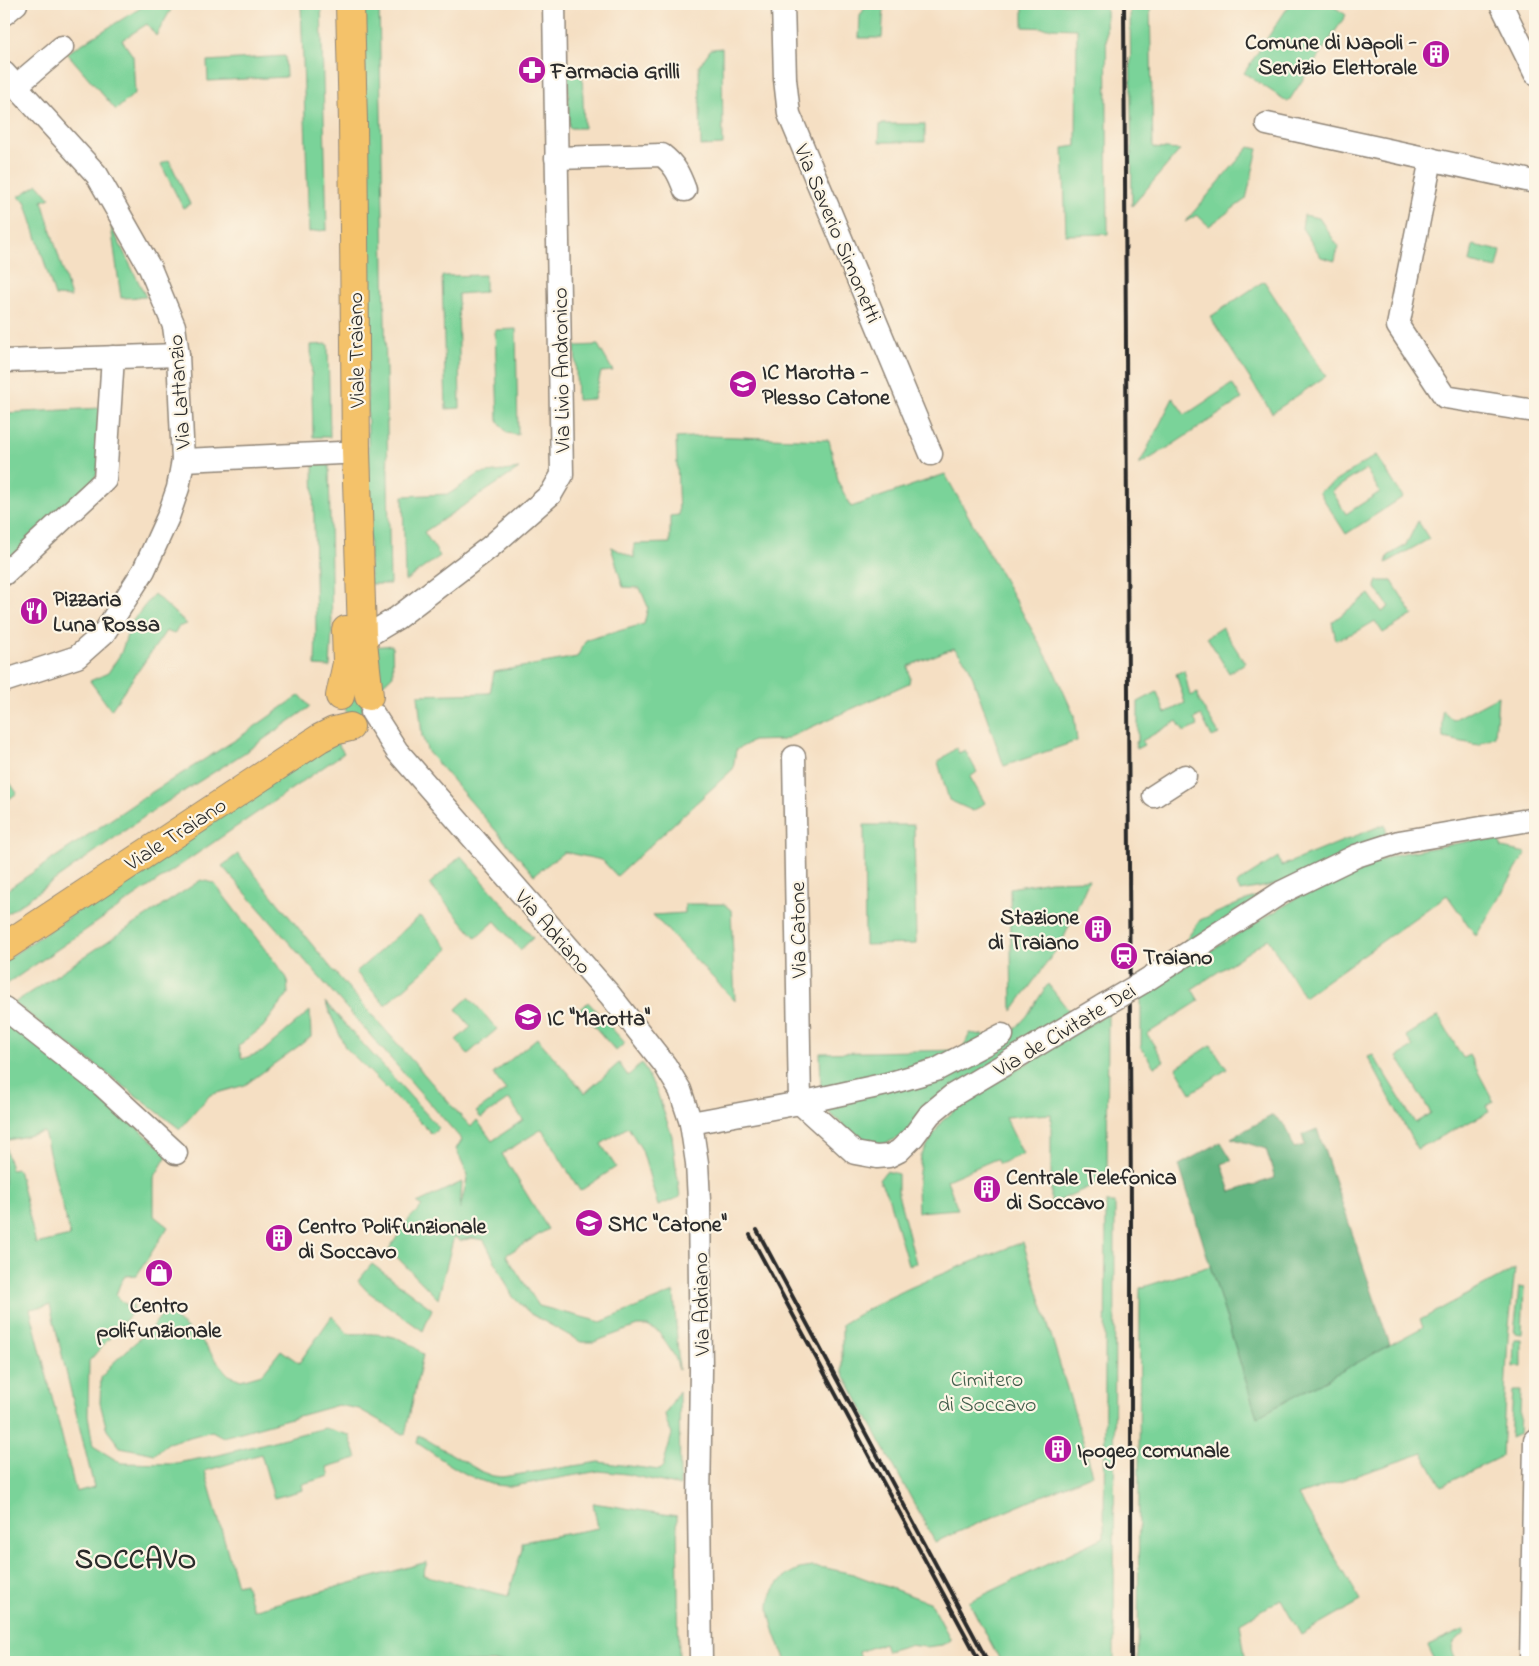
<svg xmlns="http://www.w3.org/2000/svg" width="1539" height="1666" font-family="'Indie Flower',sans-serif">
<style>
.green{fill:#7ad399;stroke:#527f62;fill-rule:evenodd}
.forest{fill:#63b581;stroke:#477056}
.lines{fill:none;stroke-linecap:round;stroke-linejoin:round}
.minor-casing{stroke:#908577;stroke-width:25}
.major-casing{stroke:#908577;stroke-width:30}
.minor{stroke:#fff;stroke-width:22}
.major{stroke:#f4c26a;stroke-width:28}
.rail{stroke:#2b2b2b;stroke-width:4}
.minor-bridge-casing{stroke:#908577;stroke-width:25;stroke-linecap:butt}
.minor-bridge{stroke:#fff;stroke-width:22}
.labels{text-anchor:middle;stroke-width:4.5;stroke-linejoin:round;paint-order:stroke}
.poi-label{font-size:22px;font-weight:bold;fill:#2b2b2b;stroke:#fcf5e5;text-anchor:start}
.street-label{font-size:22px;fill:#2b2b2b;stroke:#fcf5e5}
.park-label{font-size:22px;fill:#435d4c;stroke:#fcf5e5}
.district-label{font-size:28px;font-weight:bold;letter-spacing:1px;fill:#2b2b2b;stroke:#fcf5e5}
</style>
<rect width="100%" height="100%" fill="#fcf5e5"/>
<filter id="ink" filterUnits="userSpaceOnUse"><feTurbulence type="fractalNoise" baseFrequency=".02" numOctaves="2"/><feDisplacementMap in="SourceGraphic" scale="10" xChannelSelector="R" yChannelSelector="G"/><feConvolveMatrix kernelMatrix="1 2 1 2 8 2 1 2 1" color-interpolation-filters="sRGB"/></filter>
<filter id="wash" filterUnits="userSpaceOnUse"><feTurbulence type="fractalNoise" baseFrequency=".0096" numOctaves="4" result="noise"/><feDisplacementMap in="SourceGraphic" scale="20" xChannelSelector="R" yChannelSelector="G"/><feGaussianBlur stdDeviation="1.12" result="paint"/><feColorMatrix in="noise" values="0 0 0 0 0 0 0 0 0 0 0 0 0 0 0 0 0 1.4 0 .05"/><feComposite in="paint" operator="in"/></filter>
<g filter="url(#wash)">
<rect width="100%" height="100%" fill="#f5dfc3"/>
<g class="green">
<polygon points="147,4 174,4 156,36 147,24 122,40 133,56 135,93 116,110 67,53"/>
<polygon points="301,4 321,4 327,230 309,232"/>
<polygon points="362,4 379,4 390,584 370,584"/>
<polygon points="867,4 884,4 882,38 859,38 860,16"/>
<polygon points="1023,4 1106,4 1108,234 1066,235 1063,148 1076,146 1077,29 1023,27"/>
<polygon points="1130,4 1150,4 1153,148 1180,150 1132,206"/>
<polygon points="1290,4 1330,4 1346,15 1288,102 1244,73"/>
<polygon points="722,48 723,145 701,146 699,66 711,49"/>
<polygon points="285,56 286,77 208,81 207,61"/>
<polygon points="568,70 582,70 584,128 569,128"/>
<polygon points="880,124 925,124 925,142 879,142"/>
<polygon points="1249,147 1258,149 1246,199 1209,226 1197,215 1185,222"/>
<polygon points="169,160 190,204 183,208 161,164"/>
<polygon points="38,184 50,198 42,201 71,297 55,296 25,201 18,197"/>
<polygon points="1304,215 1319,218 1338,246 1335,261 1321,257 1302,228"/>
<polygon points="111,226 146,297 121,298"/>
<polygon points="1473,245 1501,251 1497,268 1470,262"/>
<polygon points="485,275 485,292 458,294 460,408 446,409 442,276"/>
<polygon points="1264,281 1326,376 1272,413 1210,317"/>
<polygon points="516,329 518,435 507,433 498,421 495,330"/>
<polygon points="328,344 330,437 313,437 311,345"/>
<polygon points="598,345 613,371 601,372 594,399 577,400 575,346"/>
<polygon points="1232,384 1242,399 1169,447 1139,465 1173,398 1185,415"/>
<polygon points="101,408 100,468 89,488 4,563 4,413"/>
<polygon points="707,436 829,440 839,484 851,507 945,474 1051,664 1074,715 1077,741 1004,766 968,664 954,648 908,666 910,678 909,683 783,740 753,741 736,750 733,769 617,876 602,860 564,852 534,875 428,752 422,736 418,695 490,693 494,672 577,657 586,640 644,624 648,607 640,588 623,587 611,547 634,558 634,544 670,543 670,516 679,515 676,438"/>
<path d="M1376 455 1403 497 1346 534 1319 492ZM1366 469 1380 492 1346 514 1332 491Z"/>
<polygon points="329,463 332,631 330,667 315,666 316,631 313,464"/>
<polygon points="519,469 424,532 440,556 405,581 403,496 449,494 479,474"/>
<polygon points="1418,521 1429,539 1386,563 1388,556 1406,545"/>
<polygon points="1377,581 1392,581 1413,615 1383,633 1375,621 1358,631 1336,640 1332,622 1369,594 1382,612 1389,607 1376,588"/>
<polygon points="154,594 187,624 178,627 174,634 166,631 111,710 90,681 108,673 121,653 131,623"/>
<polygon points="1222,627 1245,663 1229,673 1207,637"/>
<polygon points="392,645 393,675 377,690 373,647"/>
<polygon points="1184,670 1190,696 1198,693 1199,701 1219,734 1212,737 1201,715 1194,719 1198,726 1184,732 1177,721 1142,741 1144,745 1136,749 1136,742 1138,741 1138,702 1157,692 1165,713 1185,703 1176,674"/>
<polygon points="300,695 310,707 244,753 151,812 4,916 4,892 141,799 237,739"/>
<polygon points="1498,696 1495,736 1478,745 1443,738 1442,710 1453,720"/>
<circle cx="354" cy="707" r="9"/>
<polygon points="334,738 344,753 4,986 4,961"/>
<polygon points="956,748 959,753 965,750 977,772 970,777 985,803 973,811 949,800 938,762"/>
<polygon points="4,774 17,793 4,803"/>
<polygon points="1385,824 1388,841 1296,881 1240,891 1236,884 1278,857 1281,866"/>
<polygon points="864,825 914,825 916,944 865,945"/>
<polygon points="1498,836 1502,848 1526,853 1476,936 1447,895 1304,997 1268,939 1192,989 1199,1001 1147,1034 1164,1061 1154,1067 1141,1047 1141,993 1315,887 1348,871 1398,854"/>
<polygon points="238,854 332,969 458,1113 471,1127 477,1120 492,1141 523,1120 509,1099 481,1118 476,1112 506,1090 493,1074 537,1038 585,1093 619,1063 628,1076 642,1063 657,1092 672,1136 680,1197 658,1206 642,1150 628,1127 601,1144 616,1167 580,1191 542,1129 502,1154 548,1229 506,1255 539,1306 601,1322 674,1292 679,1370 675,1357 659,1332 647,1326 637,1326 594,1342 581,1342 531,1314 513,1297 484,1240 472,1238 460,1241 454,1236 438,1299 389,1249 409,1219 422,1206 417,1203 462,1182 460,1209 468,1175 456,1149 462,1140 222,866"/>
<polygon points="461,856 533,938 520,950 495,921 476,938 429,884"/>
<polygon points="201,880 214,883 287,978 288,994 263,1027 238,1046 242,1059 262,1052 310,1011 311,1037 245,1085 210,1095 180,1129 14,1003"/>
<polygon points="1089,880 1062,942 1012,1011 1010,888 1050,881"/>
<polygon points="1254,897 1263,900 1178,951 1200,920"/>
<polygon points="685,904 724,904 731,910 735,1001 653,915 685,913"/>
<polygon points="420,916 449,949 385,1005 356,972"/>
<polygon points="1048,984 1073,1016 898,1138 877,1147 855,1136 823,1107 1005,1040 1027,1016"/>
<polygon points="469,997 497,1029 468,1054 456,1040 471,1027 456,1009"/>
<polygon points="325,1002 439,1128 432,1134 345,1047"/>
<polygon points="588,1002 625,1043 616,1051 580,1010"/>
<polygon points="1108,1013 1107,1179 1051,1204 1051,1114 1005,1117 1023,1154 999,1164 996,1159 947,1180 958,1209 918,1212 917,1188 921,1156 941,1122 963,1103"/>
<path d="M4 1015 168 1154 154 1178V1216L168 1227 137 1275 125 1276 120 1284 116 1295 125 1304 134 1305 132 1313 89 1361 88 1415 93 1446 121 1463 171 1464 219 1455 324 1428 349 1435 357 1458 327 1467 330 1476 302 1484 303 1490 274 1498 261 1454 205 1471 237 1585 245 1583 253 1610 427 1562 423 1575 508 1596 522 1549V1542L598 1528 593 1503 677 1516 679 1662H4ZM44 1132 70 1236 36 1244 18 1169 11 1170 4 1141ZM50 1305 94 1487 76 1492 30 1309Z"/>
<polygon points="1438,1016 1463,1058 1469,1055 1494,1102 1486,1106 1489,1112 1417,1149 1368,1057 1373,1055 1415,1123 1431,1113 1397,1057 1413,1047 1406,1036"/>
<polygon points="970,1033 989,1036 954,1056 821,1092 820,1053 962,1050"/>
<polygon points="1211,1045 1227,1069 1191,1093 1176,1068"/>
<polygon points="886,1171 898,1174 898,1194 916,1263 908,1265 888,1196 879,1180"/>
<polygon points="1106,1203 1115,1203 1114,1662 1001,1662 969,1602 1104,1537"/>
<path d="M1023 1242 1093 1474 935 1542 842 1371V1324C898 1289 961 1266 1023 1242Z"/>
<polygon points="372,1264 432,1309 423,1331 367,1291 358,1281"/>
<polygon points="1210,1266 1257,1417 1423,1327 1420,1320 1515,1269 1508,1336 1502,1456 1441,1486 1423,1453 1298,1495 1361,1601 1301,1635 1281,1599 1240,1623 1246,1662 1138,1662 1140,1288"/>
<polygon points="1519,1287 1524,1288 1522,1334 1514,1333"/>
<path d="M165 1311 201 1340 224 1370 229 1375 236 1378 241 1380 262 1374 281 1350 299 1363 332 1316 348 1334C375 1333 404 1333 423 1355L405 1435 359 1409 338 1405 223 1437 212 1431 168 1443 155 1454 120 1447 107 1430 100 1403 101 1378 111 1365 150 1329Z"/>
<polygon points="1514,1339 1522,1339 1522,1367 1513,1367"/>
<path d="M679 1391 680 1486 626 1474 599 1471 514 1486C477 1488 447 1462 417 1443L419 1435 482 1472 493 1476 502 1477 599 1462 659 1470 663 1466 672 1434 667 1424 665 1414Z"/>
<polygon points="1513,1391 1521,1391 1519,1434 1510,1438"/>
<path d="M812 1567 826 1568 853 1574 931 1603 951 1640 942 1645 926 1647 908 1645 887 1651 884 1643 859 1652 861 1660 854 1662H787C781 1651 768 1618 769 1606 769 1591 783 1575 797 1570 801 1568 807 1568 812 1567Z"/>
<path d="M1463 1630 1465 1634C1453 1640 1449 1645 1455 1658L1446 1662H1436L1428 1646Z"/>
</g>
<polygon class="forest" points="1273,1115 1286,1126 1294,1148 1305,1145 1302,1135 1317,1129 1390,1345 1257,1417 1179,1165 1221,1142 1232,1160 1222,1164 1231,1192 1275,1178 1266,1149 1231,1138"/>
</g>
<g filter="url(#ink)">
<g class="lines">
<defs>
<g id="minor">
<polyline points="783,4 785,79 789,114 931,454"/>
<polyline points="1501,4 1535,73"/>
<polyline points="4,14 16,4"/>
<polyline points="4,73 97,175 150,268 174,326 178,355 183,460 178,488 168,517 144,570 104,633 77,657 4,681"/>
<polyline points="16,86 62,47"/>
<polyline points="1267,124 1535,182"/>
<path d="M556 158 662 155C675 165 679 174 685 190"/>
<polyline points="1431,159 1398,326 1445,397 1535,411"/>
<polyline points="4,361 178,355"/>
<polyline points="183,460 341,453"/>
<polyline points="4,574 105,480 113,357"/>
<polyline points="362,639 397,618 490,547 551,494 562,475 554,4"/>
<polyline points="372,712 397,751 610,995 665,1065 680,1090 691,1123 697,1163 699,1201 701,1370 699,1503 701,1662"/>
<polyline points="794,757 800,1103 887,1084 936,1070 1002,1035"/>
<polyline points="1154,796 1185,776"/>
<polyline points="1145,981 1282,892 1356,856 1399,842 1535,819"/>
<polyline points="4,1008 102,1085 176,1153"/>
<polyline points="691,1123 800,1103 855,1153 877,1157 889,1156 899,1151 913,1137 930,1114 953,1095 1104,1005"/>
<polyline points="1531,1662 1535,1440"/>
</g>
<g id="major">
<polyline points="350,4 353,122 356,451 362,633 369,696"/>
<polyline points="340,696 347,663 346,630"/>
<polyline points="4,947 320,738 334,731 350,727"/>
</g>
</defs>
<use href="#minor" class="minor-casing"/>
<use href="#major" class="major-casing"/>
<use href="#minor" class="minor"/>
<use href="#major" class="major"/>
<g class="rail">
<polyline points="1124,4 1131,1208 1131,1662"/>
<polyline points="757,1230 988,1662"/>
<polyline points="750,1235 980,1662"/>
</g>
<defs>
<polyline id="minor-bridge" points="1104,1005 1145,981"/>
</defs>
<use href="#minor-bridge" class="minor-bridge-casing"/>
<use href="#minor-bridge" class="minor-bridge"/>
</g>
</g>
<defs>
<symbol id="building-disc" viewBox="-11 -11 22 22"><circle r="9.5" fill="#b5179e" stroke="#fcf5e5"/><path d="M-4-6H4V6H1V3H-1V6H-4ZM-2.5-4.3h1.7v1.8h-1.7ZM.8-4.3h1.7v1.8H.8ZM-2.5-1h1.7V.8h-1.7ZM.8-1h1.7V.8H.8Z" fill="#fff"/></symbol>
<symbol id="pharmacy-disc" viewBox="-11 -11 22 22"><circle r="9.5" fill="#b5179e" stroke="#fcf5e5"/><path d="M-2-6h4v4h4v4h-4v4h-4v-4h-4v-4h4Z" fill="#fff"/></symbol>
<symbol id="school-disc" viewBox="-11 -11 22 22"><circle r="9.5" fill="#b5179e" stroke="#fcf5e5"/><path d="M0-5L7-2L0 1L-7-2ZM-4 1L0 2.5L4 1V4Q0 6-4 4Z" fill="#fff"/></symbol>
<symbol id="restaurant-disc" viewBox="-11 -11 22 22"><circle r="9.5" fill="#b5179e" stroke="#fcf5e5"/><path d="M-5-6h1v4h1v-4h1v4h1v-4h1v5L-1.5 .5V6h-2V.5L-5-1ZM5-6V6H3V1.5H1.5Q1.5-4 5-6Z" fill="#fff"/></symbol>
<symbol id="station-disc" viewBox="-11 -11 22 22"><circle r="9.5" fill="#b5179e" stroke="#fcf5e5"/><path d="M-3-6H3Q5-6 5-4V2Q5 4 3 4L4.5 6H3L1.5 4h-3L-3 6H-4.5L-3 4Q-5 4-5 2V-4Q-5-6-3-6ZM-3.5-4v3h7v-3ZM-3.5 1v1.5H-2V1ZM2 1v1.5H3.5V1Z" fill="#fff"/></symbol>
<symbol id="shop-disc" viewBox="-11 -11 22 22"><circle r="9.5" fill="#b5179e" stroke="#fcf5e5"/><path d="M-5-2.5h2.3a2.7 3.5 0 0 1 5.4 0H5L5.5 6h-11ZM-1.5-2.5h3a1.5 2.3 0 0 0-3 0Z" fill="#fff"/></symbol>
</defs>
<g fill-rule="evenodd">
<use href="#building-disc" x="1420" y="38" width="32" height="32"/>
<use href="#pharmacy-disc" x="516" y="54" width="32" height="32"/>
<use href="#school-disc" x="727" y="368" width="32" height="32"/>
<use href="#restaurant-disc" x="18" y="595" width="32" height="32"/>
<use href="#building-disc" x="1082" y="913" width="32" height="32"/>
<use href="#station-disc" x="1108" y="940" width="32" height="32"/>
<use href="#school-disc" x="512" y="1001" width="32" height="32"/>
<use href="#building-disc" x="971" y="1173" width="32" height="32"/>
<use href="#school-disc" x="573" y="1207" width="32" height="32"/>
<use href="#building-disc" x="263" y="1222" width="32" height="32"/>
<use href="#shop-disc" x="143" y="1257" width="32" height="32"/>
<use href="#building-disc" x="1042" y="1433" width="32" height="32"/>
</g>
<g class="labels">
<g class="poi-label">
<text x="1417" y="49" text-anchor="end">Comune di Napoli -<tspan x="1417" dy="25">Servizio Elettorale</tspan></text>
<text x="551" y="78">Farmacia Grilli</text>
<text x="762" y="379">IC Marotta -<tspan x="762" dy="25">Plesso Catone</tspan></text>
<text x="53" y="606">Pizzaria<tspan x="53" dy="25">Luna Rossa</tspan></text>
<text x="1079" y="924" text-anchor="end">Stazione<tspan x="1079" dy="25">di Traiano</tspan></text>
<text x="1143" y="964">Traiano</text>
<text x="547" y="1025">IC "Marotta"</text>
<text x="1006" y="1184">Centrale Telefonica<tspan x="1006" dy="25">di Soccavo</tspan></text>
<text x="608" y="1231">SMC "Catone"</text>
<text x="298" y="1233">Centro Polifunzionale<tspan x="298" dy="25">di Soccavo</tspan></text>
<text x="159" y="1312" text-anchor="middle">Centro<tspan x="159" dy="25">polifunzionale</tspan></text>
<text x="1077" y="1457">Ipogeo comunale</text>
</g>
<g class="street-label">
<text transform="translate(839 233) rotate(67)" y="8">Via Saverio Simonetti</text>
<text transform="translate(355 350) rotate(-91)" y="8">Viale Traiano</text>
<text transform="translate(560 370) rotate(-91)" y="8">Via Livio Andronico</text>
<text transform="translate(178 392) rotate(-94)" y="8">Via Lattanzio</text>
<text transform="translate(175 833) rotate(-33)" y="8">Viale Traiano</text>
<text transform="translate(797 930) rotate(-91)" y="8">Via Catone</text>
<text transform="translate(554 931) rotate(49)" y="8">Via Adriano</text>
<text transform="translate(1064 1029) rotate(-31)" y="8">Via de Civitate Dei</text>
<text transform="translate(700 1304) rotate(-91)" y="8">Via Adriano</text>
</g>
<g class="park-label">
<text x="987" y="1386">Cimitero<tspan x="987" dy="25">di Soccavo</tspan></text>
</g>
<g class="district-label">
<text x="136" y="1568">SOCCAVO</text>
</g>
</g>
<rect width="1539" height="1666" fill="none" stroke="#fcf5e5" stroke-width="20"/>
</svg>
